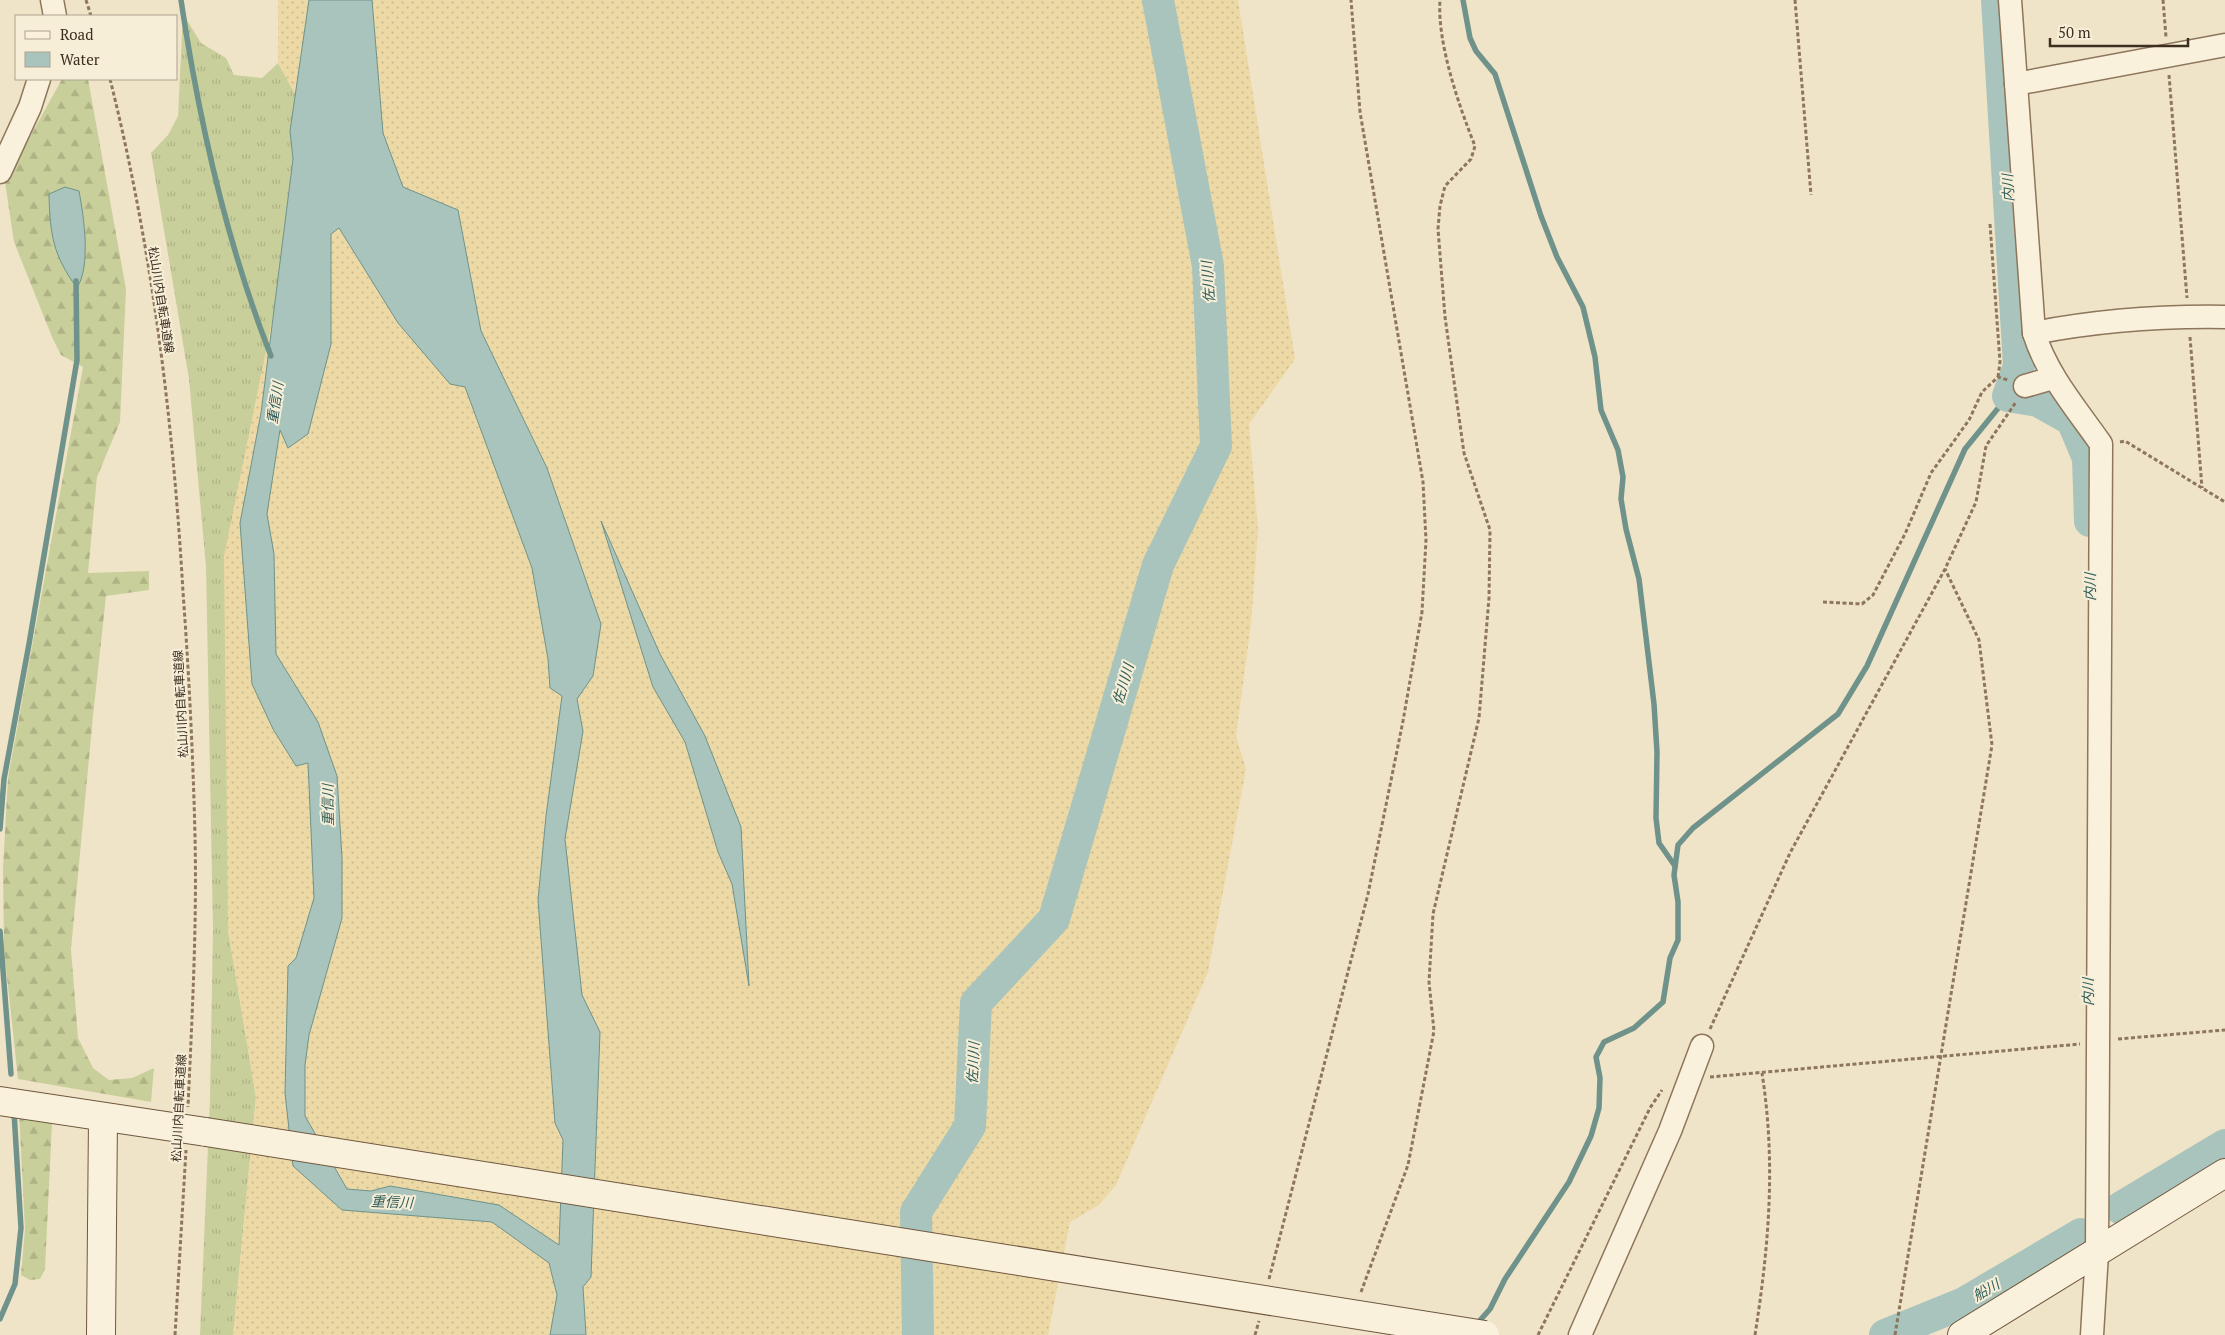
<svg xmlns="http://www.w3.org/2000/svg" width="2225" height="1335" font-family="'PT Serif','Noto Sans JP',serif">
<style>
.grass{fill:url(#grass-tufts)}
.forest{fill:url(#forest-firs)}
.sand{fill:url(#sand-dots)}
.water{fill:#a9c4bc;stroke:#6f938a;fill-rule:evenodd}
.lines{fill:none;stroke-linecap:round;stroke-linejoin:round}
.stream{stroke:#6f938a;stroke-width:5.5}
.river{stroke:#a9c4bc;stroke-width:32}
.street-casing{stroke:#8d765c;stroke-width:25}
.secondary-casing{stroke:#6f573f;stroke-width:30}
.path{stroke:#8d765c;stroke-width:3;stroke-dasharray:4 2.5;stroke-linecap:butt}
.street{stroke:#faf1dc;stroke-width:22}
.secondary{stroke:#faf1dc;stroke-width:28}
.secondary-bridge-casing{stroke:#6f573f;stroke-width:30;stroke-linecap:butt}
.secondary-bridge{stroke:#faf1dc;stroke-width:28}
.labels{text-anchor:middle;stroke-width:4;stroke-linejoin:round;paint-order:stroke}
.street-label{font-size:12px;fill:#3d2e20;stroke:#f7eed8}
.water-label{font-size:14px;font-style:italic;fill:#2f5d5a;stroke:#f7eed8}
</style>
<defs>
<pattern id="grass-tufts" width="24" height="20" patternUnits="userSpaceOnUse" patternTransform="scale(1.25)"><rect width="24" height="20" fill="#c9cf9b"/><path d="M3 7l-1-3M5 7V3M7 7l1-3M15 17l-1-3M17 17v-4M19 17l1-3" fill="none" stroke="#aeb285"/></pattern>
<pattern id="forest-firs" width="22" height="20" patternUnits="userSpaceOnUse" patternTransform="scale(1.25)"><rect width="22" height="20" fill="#c9cf9b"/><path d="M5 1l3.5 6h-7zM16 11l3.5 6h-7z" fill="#aeb285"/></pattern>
<pattern id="sand-dots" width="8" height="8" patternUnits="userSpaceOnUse" patternTransform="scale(1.25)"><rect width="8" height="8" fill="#ecd9a5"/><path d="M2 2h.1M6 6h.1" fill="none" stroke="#cbbb8e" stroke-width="1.8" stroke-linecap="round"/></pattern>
</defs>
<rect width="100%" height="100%" fill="#f0e4c8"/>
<polygon class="grass" points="183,14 201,43 226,58 234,75 262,78 278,63 312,124 228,930 256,1097 233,1335 200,1335 210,1098 213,929 206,567 189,379 151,153 168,135 178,116"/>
<g class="forest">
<polygon points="62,79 88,79 126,289 120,422 97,477 88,573 149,571 149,590 106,596 93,716 71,949 78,1038 93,1068 109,1080 132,1078 154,1068 151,1102 18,1079 4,950 3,869 8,778 83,367 61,355 52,337 14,242 5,182"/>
<polygon points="19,1113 46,1117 52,1123 45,1269 40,1279 30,1280 21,1275 25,1229"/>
</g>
<polygon class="sand" points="278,0 1238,0 1295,359 1249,424 1258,530 1251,624 1236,736 1246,769 1208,972 1116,1185 1099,1205 1070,1222 1048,1335 233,1335 256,1097 228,930 224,556 312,124 278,63"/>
<g class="water">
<path d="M309 0H372L383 133 403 187 458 210 481 331 547 468 601 624 593 676 577 699 583 731 565 839 582 995 600 1032 591 1277 583 1287 586 1335H550L557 1295 549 1263 492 1222 342 1210 293 1166 285 1093 288 966 296 958 314 898 308 763 296 766 273 729 252 684 240 523 261 413 293 159 290 131ZM339 228 398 323 450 384 465 387 532 568 548 659 550 688 562 696 546 816 538 900 555 1123 563 1140 559 1245 499 1205 390 1186 371 1191 347 1189 305 1116V1065L309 1035 342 918V858L337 776 318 722 276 654 274 554 267 514 280 430 288 448 308 434 331 344V234Z"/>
<path d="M65 187 79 191C84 218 91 265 77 288 53 255 50 235 49 194Z"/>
<polygon points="601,521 660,654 705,736 741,827 749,986 732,884 718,852 685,742 653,687"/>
</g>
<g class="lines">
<g class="stream">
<path d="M181 0C199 121 226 242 271 356"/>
<polyline points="1463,0 1470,38 1476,51 1495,74 1541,216 1557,257 1583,307 1595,357 1601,410 1618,450 1623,477 1621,499 1626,529 1639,579 1654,704 1657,752 1656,818 1659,843 1675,866"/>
<polyline points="0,829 4,779 29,644 77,360 76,281"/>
<polyline points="0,931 11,1074"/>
<polyline points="0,1319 15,1284 21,1228 14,1112"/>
<polyline points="1475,1326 1490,1309 1505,1279 1569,1182 1591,1136 1599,1108 1600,1078 1596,1057 1604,1042 1634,1028 1663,1002 1670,958 1678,940 1678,902 1674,875 1678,845 1693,828 1838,714 1867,666 1965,449 2008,396"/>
</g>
<g class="river">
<polyline points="1997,0 2019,366 2008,396 2038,401 2072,420 2088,458 2090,521"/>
<polyline points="2120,1208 2225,1145"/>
<polyline points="918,1335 916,1212 970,1126 976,1003 1054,919 1158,565 1216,446 1208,266 1158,0"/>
<polyline points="1885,1335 1964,1303 2081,1234"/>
</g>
<defs>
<g id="street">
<polyline points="52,0 55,16"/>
<path d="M2010 0 2034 333C2047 375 2076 408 2101 444L2097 1253 2092 1335"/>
<polyline points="2016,84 2225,45"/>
<polyline points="0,172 30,107 39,79"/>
<path d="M2034 333C2096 321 2162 316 2225 317"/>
<polyline points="2025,386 2053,378"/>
<polyline points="1580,1335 1670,1131 1702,1046"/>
</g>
<g id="secondary">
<polyline points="0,1101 206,1132"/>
<polyline points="101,1335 103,1118"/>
<polyline points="1962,1335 2225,1173"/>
</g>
</defs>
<use href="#street" class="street-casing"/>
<use href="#secondary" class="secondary-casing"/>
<g class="path">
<polyline points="86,0 91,16"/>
<polyline points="1795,0 1811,195"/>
<polyline points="2163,0 2166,37"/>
<polyline points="2169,75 2187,298"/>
<path d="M110 79C152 247 173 420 183 592 189 674 193 755 195 836 197 927 192 1017 188 1107"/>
<polyline points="1990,224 2000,362 1998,377"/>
<polyline points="2190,337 2202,488"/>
<polyline points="2120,442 2125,441 2225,502"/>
<polyline points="1823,602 1862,604 1873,595 1905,534 1931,473 1969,420 1982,392 1998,377 2008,380"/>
<polyline points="1710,1029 1790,853 1945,569 1976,502 1986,446 2016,402"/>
<polyline points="2118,1039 2225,1030"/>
<polyline points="1710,1077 2080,1044"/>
<polyline points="1269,1279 1368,894 1403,721 1422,612 1426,540 1423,482 1360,112 1351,0"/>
<path d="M1361 1292 1408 1165 1434 1031 1429 982 1433 914 1479 718 1489 598 1490 530 1464 453 1445 317 1438 229 1440 206 1445 186 1471 159 1475 146C1459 106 1437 43 1440 0"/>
<polyline points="175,1335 186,1150"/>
<polyline points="1255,1335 1259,1321"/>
<polyline points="1538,1335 1650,1108 1662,1090"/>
<path d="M1755 1335C1769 1245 1776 1163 1762 1073"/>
<polyline points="1895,1335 1992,745 1979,640 1945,569"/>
</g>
<use href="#street" class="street"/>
<use href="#secondary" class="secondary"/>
<defs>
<polyline id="secondary-bridge" points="206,1132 1485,1335"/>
</defs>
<use href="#secondary-bridge" class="secondary-bridge-casing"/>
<use href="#secondary-bridge" class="secondary-bridge"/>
</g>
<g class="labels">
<g class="street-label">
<text transform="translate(161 300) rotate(81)" y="4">松山川内自転車道線</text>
<text transform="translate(181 704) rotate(-93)" y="4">松山川内自転車道線</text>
<text transform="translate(179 1108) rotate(-87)" y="4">松山川内自転車道線</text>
</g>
<g class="water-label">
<text transform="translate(2008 188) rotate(-93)" y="5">内川</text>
<text transform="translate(1208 282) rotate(-94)" y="5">佐川川</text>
<text transform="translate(275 403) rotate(-81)" y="5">重信川</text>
<text transform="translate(2090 587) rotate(-90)" y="5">内川</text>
<text transform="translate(1123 684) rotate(-74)" y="5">佐川川</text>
<text transform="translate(328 805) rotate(-91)" y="5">重信川</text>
<text transform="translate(2088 992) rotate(-90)" y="5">内川</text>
<text transform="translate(973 1063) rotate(-87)" y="5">佐川川</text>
<text transform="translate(392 1202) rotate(2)" y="5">重信川</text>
<text transform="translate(1986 1290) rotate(-30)" y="5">船川</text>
</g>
</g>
<rect x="15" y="15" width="162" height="65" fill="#f7eed8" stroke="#ada18e"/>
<rect x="25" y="31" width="25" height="8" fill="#faf1dc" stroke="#ada18e"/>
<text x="60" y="40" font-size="15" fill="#3d2e20">Road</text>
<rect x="25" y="52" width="25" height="15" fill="#a9c4bc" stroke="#ada18e"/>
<text x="60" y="65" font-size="15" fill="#3d2e20">Water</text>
<path d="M2050 38v8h138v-8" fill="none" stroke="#3d2e20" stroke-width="2.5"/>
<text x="2058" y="38" font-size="15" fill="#3d2e20" stroke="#f7eed8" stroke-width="4" paint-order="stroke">50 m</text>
</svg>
